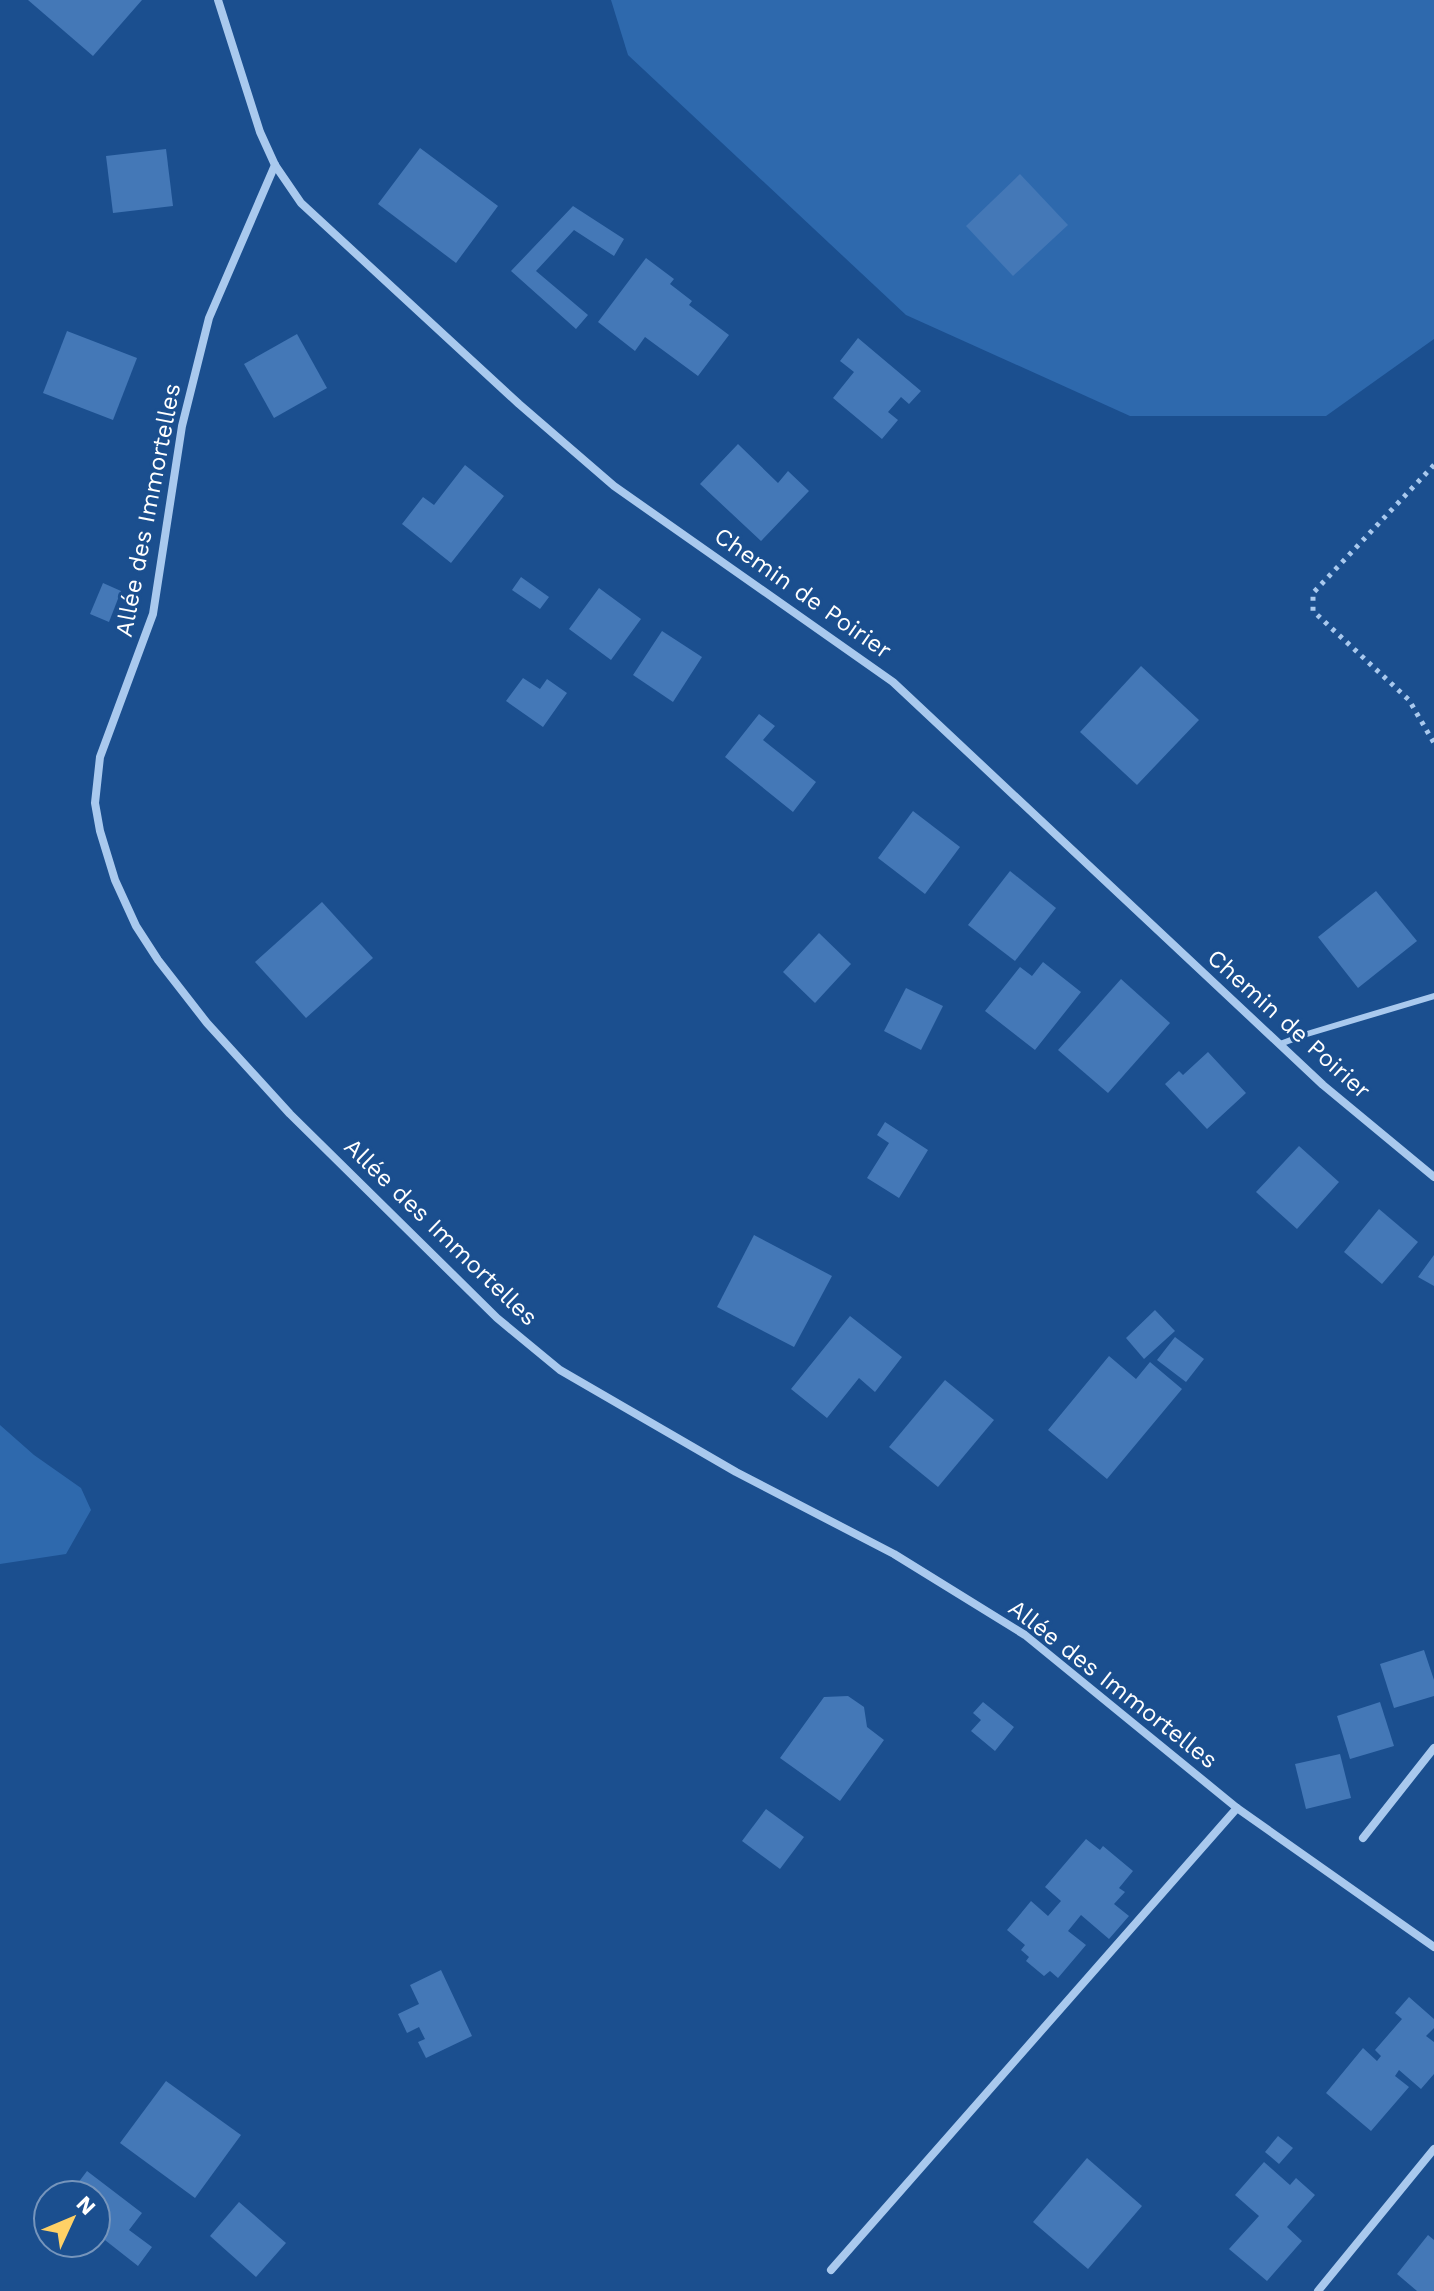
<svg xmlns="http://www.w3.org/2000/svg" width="1434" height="2291" font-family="'Work Sans',sans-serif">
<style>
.green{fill:#2e69ad}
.building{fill:#4478b7}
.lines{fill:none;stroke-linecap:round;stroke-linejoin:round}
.path{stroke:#a9c9ee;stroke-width:5;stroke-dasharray:4 6;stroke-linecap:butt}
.service{stroke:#a9c9ee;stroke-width:6}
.minor{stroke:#a9c9ee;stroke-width:8}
.labels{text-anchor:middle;stroke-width:6;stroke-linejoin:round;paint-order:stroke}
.street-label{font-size:24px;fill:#fff;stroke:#1b4f8f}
</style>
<rect width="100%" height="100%" fill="#1b4f8f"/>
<g class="green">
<polygon points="611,0 1434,0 1434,339 1326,416 1130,416 906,315 628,55"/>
<polygon points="0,1425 34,1455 81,1488 91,1510 66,1554 0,1564"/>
</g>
<g class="building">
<polygon points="28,0 142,0 93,56"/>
<polygon points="420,148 498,206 456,263 378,204"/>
<polygon points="166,149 173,206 113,213 106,156"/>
<polygon points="1020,174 1068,225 1013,276 966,226"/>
<polygon points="573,206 624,239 614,256 574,230 536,271 588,315 576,329 511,271"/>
<polygon points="646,258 674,279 670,284 692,301 689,305 729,335 698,376 645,337 635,351 598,322"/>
<polygon points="67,331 137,358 113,420 43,393"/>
<polygon points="297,334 327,388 274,418 244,364"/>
<polygon points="858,338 921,391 909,404 901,397 888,412 898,420 882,439 833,398 854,372 840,361"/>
<polygon points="738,444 778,483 788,471 809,491 761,541 700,484"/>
<polygon points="465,465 504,496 451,563 402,524 423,497 434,505"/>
<polygon points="521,577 549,597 540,609 512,590"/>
<polygon points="103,583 121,591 109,622 90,614"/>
<polygon points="599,588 641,619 611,660 569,629"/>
<polygon points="662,631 702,657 673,702 633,675"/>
<polygon points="1141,666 1199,720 1137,785 1080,732"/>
<polygon points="523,678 540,689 547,679 567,693 543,727 506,701"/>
<polygon points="759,714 775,726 763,740 816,782 793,812 725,757"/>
<polygon points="913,811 960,847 925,894 878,858"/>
<polygon points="1010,871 1056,908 1015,961 968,925"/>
<polygon points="1376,891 1417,941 1358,988 1318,937"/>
<polygon points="322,902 373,958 306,1018 255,962"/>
<polygon points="819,933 851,964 815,1003 783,972"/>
<polygon points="1043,962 1081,992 1035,1050 985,1011 1020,967 1032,976"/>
<polygon points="1121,979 1170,1023 1108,1093 1058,1050"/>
<polygon points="906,988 943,1006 921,1050 884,1031"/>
<polygon points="1208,1052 1246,1093 1207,1129 1165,1084 1179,1071 1183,1075"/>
<polygon points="885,1122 928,1150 899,1198 867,1178 889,1143 877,1135"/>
<polygon points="1299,1146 1339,1182 1297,1229 1256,1192"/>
<polygon points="1379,1209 1418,1242 1382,1284 1344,1252"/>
<polygon points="754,1235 832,1276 794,1347 717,1307"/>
<polygon points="1434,1255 1434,1286 1418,1277"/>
<polygon points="1155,1310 1175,1331 1144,1359 1126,1338"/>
<polygon points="850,1316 902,1357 875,1392 859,1378 827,1418 791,1389"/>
<polygon points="1175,1337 1204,1359 1186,1382 1157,1360"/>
<polygon points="1109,1356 1136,1379 1150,1362 1182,1389 1107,1479 1048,1430"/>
<polygon points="945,1380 994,1420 938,1487 889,1447"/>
<polygon points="1424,1650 1434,1680 1434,1696 1394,1708 1380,1664"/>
<polygon points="848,1696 864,1707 867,1727 884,1740 840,1801 780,1758 824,1697"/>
<polygon points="983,1702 1014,1727 995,1751 971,1731 981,1720 973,1713"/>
<polygon points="1380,1702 1394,1746 1350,1759 1337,1716"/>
<polygon points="1340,1754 1351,1798 1306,1809 1295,1764"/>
<polygon points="766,1809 804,1837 780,1869 742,1841"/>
<polygon points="1086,1839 1100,1850 1103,1846 1133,1871 1119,1888 1125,1892 1114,1904 1129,1916 1109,1939 1081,1915 1068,1931 1086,1945 1058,1978 1050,1971 1044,1976 1026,1961 1029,1957 1021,1950 1025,1945 1007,1930 1031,1901 1048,1916 1061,1901 1045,1887"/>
<polygon points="441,1970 472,2036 426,2058 418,2042 425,2039 419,2027 407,2033 398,2014 419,2004 410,1985"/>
<polygon points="1409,1997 1434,2019 1434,2028 1426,2036 1434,2042 1434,2074 1421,2089 1399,2070 1395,2076 1409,2087 1371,2131 1326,2093 1363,2048 1377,2061 1381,2056 1375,2050 1402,2019 1395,2013"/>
<polygon points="166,2081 241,2135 195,2198 120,2143"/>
<polygon points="1278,2136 1293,2148 1279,2164 1265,2152"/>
<polygon points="1087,2158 1142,2206 1088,2269 1033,2222"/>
<polygon points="1264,2162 1290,2185 1296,2178 1315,2195 1287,2227 1302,2241 1267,2281 1229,2249 1259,2216 1235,2195"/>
<polygon points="87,2171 142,2213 129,2230 152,2247 138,2266 96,2233 96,2195 69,2195"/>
<polygon points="239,2202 286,2243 256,2277 210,2236"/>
<polygon points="1428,2235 1434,2240 1434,2291 1417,2291 1397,2274"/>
</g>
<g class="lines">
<polyline class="path" points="1434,465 1313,593 1313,611 1409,700 1434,743"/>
<polyline class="service" points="1280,1044 1307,1034 1434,996"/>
<g class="minor">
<polyline points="218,0 260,132 275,165 301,203 519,404 614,486 893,682 1323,1085 1434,1177"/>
<polyline points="275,165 209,318 182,426 153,614 100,757 95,803 100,831 115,880 136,926 158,960 207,1023 290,1114 497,1318 560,1370 736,1472 894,1554 1025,1635 1237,1808 1434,1947"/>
<polyline points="1363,1838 1434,1748"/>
<polyline points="831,2270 1237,1808"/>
<polyline points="1318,2291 1434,2149"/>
</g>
</g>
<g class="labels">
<g class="street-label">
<text transform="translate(148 510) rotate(-79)" y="8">Allée des Immortelles</text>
<text transform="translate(803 593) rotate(35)" y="8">Chemin de Poirier</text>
<text transform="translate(1289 1024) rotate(42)" y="8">Chemin de Poirier</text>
<text transform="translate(441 1232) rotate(44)" y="8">Allée des Immortelles</text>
<text transform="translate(1113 1684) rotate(38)" y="8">Allée des Immortelles</text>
</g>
</g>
<g transform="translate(72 2219) rotate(46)"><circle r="38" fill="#1b4f8f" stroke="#7695bc" stroke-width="2"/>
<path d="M0-6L14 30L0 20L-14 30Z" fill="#ffd166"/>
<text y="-12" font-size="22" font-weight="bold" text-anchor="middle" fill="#ffffff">N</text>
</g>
</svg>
